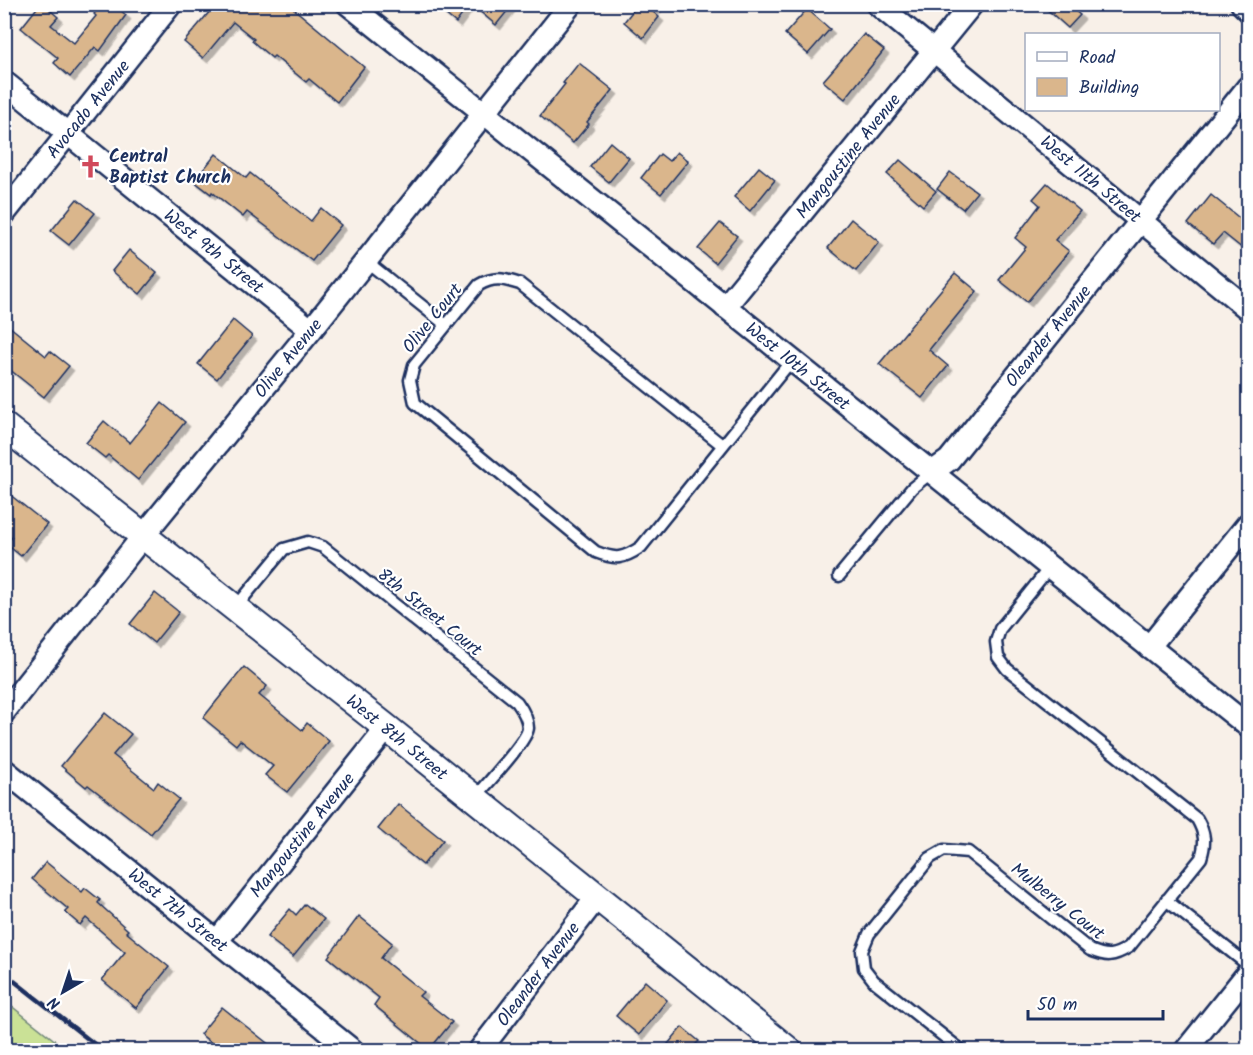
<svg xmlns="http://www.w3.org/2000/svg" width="1253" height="1055" font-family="Kalam,sans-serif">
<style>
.green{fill:#cae196;stroke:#72887a;stroke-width:1.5}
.building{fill:#dab68c;stroke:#1b2f5e;stroke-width:1.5;filter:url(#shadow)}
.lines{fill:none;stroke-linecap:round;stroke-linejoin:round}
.service-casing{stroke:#1b2f5e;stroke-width:15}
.minor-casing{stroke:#1b2f5e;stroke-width:26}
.tertiary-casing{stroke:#1b2f5e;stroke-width:30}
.service{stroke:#fff;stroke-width:10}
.minor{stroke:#fff;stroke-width:21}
.tertiary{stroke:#fff;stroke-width:26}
.rail{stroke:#1b2f5e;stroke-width:4.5}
.labels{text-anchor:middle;stroke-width:4.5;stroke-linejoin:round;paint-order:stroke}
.street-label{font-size:18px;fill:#1b2f5e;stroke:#fff}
.poi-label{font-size:18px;font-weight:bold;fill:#1b2f5e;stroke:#fff;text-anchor:start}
</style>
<defs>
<filter id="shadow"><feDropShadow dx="4.5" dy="4.5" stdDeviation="0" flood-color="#0004"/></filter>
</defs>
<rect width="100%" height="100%" fill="#f8f0e8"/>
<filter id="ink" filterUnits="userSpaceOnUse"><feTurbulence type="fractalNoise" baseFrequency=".0167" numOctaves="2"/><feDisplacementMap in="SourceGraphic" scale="12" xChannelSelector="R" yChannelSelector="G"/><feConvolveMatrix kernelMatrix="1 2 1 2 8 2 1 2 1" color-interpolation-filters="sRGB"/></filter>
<g filter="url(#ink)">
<polygon class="green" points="4,1001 5,1001 67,1050 5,1050"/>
<g class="building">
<polygon points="40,4 43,4 58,17 51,25 74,43 96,16 94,14 101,4 113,4 126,15 100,51 95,47 70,77 54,63 58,58 21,28"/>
<polygon points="216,4 288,4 364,67 337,102 309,79 306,82 274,56 272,58 252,41 254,39 233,22 203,58 184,42"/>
<polygon points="433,4 470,4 456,23"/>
<polygon points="471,4 513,4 496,25"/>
<polygon points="638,4 659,4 653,12 659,17 643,38 624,22"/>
<polygon points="1041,4 1067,4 1080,15 1068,28"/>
<polygon points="807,9 830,29 808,54 785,34"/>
<polygon points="864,34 884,50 845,99 823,81"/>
<polygon points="579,63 613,90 587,122 589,124 573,143 540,116 565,84 563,83"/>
<polygon points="610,142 629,158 609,182 590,167"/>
<polygon points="677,152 688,161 661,194 641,178 660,154 669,161"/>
<polygon points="216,154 246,178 250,173 311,221 321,208 341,225 312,261 247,212 243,217 212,192 211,194 194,181"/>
<polygon points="900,160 936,191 923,206 887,174"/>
<polygon points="759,167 775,180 750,211 734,197"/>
<polygon points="950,172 977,192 963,209 937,189"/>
<polygon points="1047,183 1080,211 1055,240 1069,251 1027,302 999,280 1026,247 1015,238 1040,205 1033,199"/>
<polygon points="1211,195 1248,225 1248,253 1223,233 1213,244 1188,224"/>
<polygon points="77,199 95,213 69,245 51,231"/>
<polygon points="851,219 879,242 856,271 828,248"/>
<polygon points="720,223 737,236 715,263 698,249"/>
<polygon points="129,250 157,273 140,294 112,271"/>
<polygon points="955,273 977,291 929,350 948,366 922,398 879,364"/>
<polygon points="233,320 252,336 217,379 198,364"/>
<polygon points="4,322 46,356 50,351 69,366 44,397 4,365"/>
<polygon points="162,403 185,422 138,480 108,455 105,458 86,443 104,421 130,443"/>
<polygon points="4,490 47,524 21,556 6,544 12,537 4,531"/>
<polygon points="155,593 179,612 154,643 130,624"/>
<polygon points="244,667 267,686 259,695 302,730 307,723 329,741 287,792 265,775 273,766 240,740 236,745 203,718"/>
<polygon points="105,713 131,734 113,755 154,788 158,782 179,799 151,834 88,785 86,787 61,766"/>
<polygon points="398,804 443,840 423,865 378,829"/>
<polygon points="46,862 82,892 85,888 100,900 98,903 128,930 126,932 169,967 136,1008 102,980 125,952 86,918 80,925 65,912 68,909 32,879"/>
<polygon points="305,904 324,919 293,957 267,937 290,909 296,915"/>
<polygon points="359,916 392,943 381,958 423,992 419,996 452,1022 429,1050 374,1005 379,998 328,957"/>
<polygon points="645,981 667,1000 639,1035 616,1016"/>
<polygon points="222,1007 252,1031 276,1050 221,1050 200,1034"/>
<polygon points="682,1027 699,1041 690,1050 663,1050"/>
</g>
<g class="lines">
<defs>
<g id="service">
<polyline points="366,261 446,325"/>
<path d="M722 445 520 284C504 279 494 276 479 285L414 365 410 380 415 403 596 552C616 560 623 559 641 547L791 361"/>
<polyline points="839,576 912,488 932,472"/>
<path d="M235 608 284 549 308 542 323 547 517 702C522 709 528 718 528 728 528 740 484 787 474 799"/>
<polyline points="1166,900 1248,965"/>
<path d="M961 1050 874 981 864 968 862 951 869 934 930 858 944 850 968 852 1090 950C1107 957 1113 957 1129 947L1201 858C1206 842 1205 833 1197 819L1007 669 998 657 996 642 1000 629 1050 567"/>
</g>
<g id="minor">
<polyline points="348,4 1248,726"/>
<polyline points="877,4 1248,309"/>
<polyline points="1242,4 1248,10"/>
<polyline points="4,82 311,330"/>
<polyline points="4,214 171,4"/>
<polyline points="725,307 972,4"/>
<polyline points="932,472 949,460 1248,87"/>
<polyline points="1149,647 1248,524"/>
<polyline points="4,712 143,536 311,330 571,4"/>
<polyline points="4,770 352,1050"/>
<polyline points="217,941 387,728"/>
<polyline points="480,1050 597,897"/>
<polyline points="1186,1050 1248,973"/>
</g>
<polyline id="tertiary" points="4,426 387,728 788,1050"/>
</defs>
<use href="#service" class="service-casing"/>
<use href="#minor" class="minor-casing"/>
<use href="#tertiary" class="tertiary-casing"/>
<use href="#service" class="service"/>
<use href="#minor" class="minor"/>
<use href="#tertiary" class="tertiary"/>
<polyline class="rail" points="4,973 102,1050"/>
</g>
</g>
<defs>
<symbol id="church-bare" viewBox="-9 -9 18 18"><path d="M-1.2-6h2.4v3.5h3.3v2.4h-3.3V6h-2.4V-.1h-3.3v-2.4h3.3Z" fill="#d1495b" stroke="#fff" stroke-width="2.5" paint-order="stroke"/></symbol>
</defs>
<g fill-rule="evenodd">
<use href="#church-bare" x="74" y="150" width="33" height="33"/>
</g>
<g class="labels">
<g class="street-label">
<text transform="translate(88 109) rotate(-51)" y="6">Avocado Avenue</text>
<text transform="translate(848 156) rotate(-51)" y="6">Mangoustine Avenue</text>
<text transform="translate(1091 179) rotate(40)" y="6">West 11th Street</text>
<text transform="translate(214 251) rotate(39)" y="6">West 9th Street</text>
<text transform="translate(432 318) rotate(-51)" y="6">Olive Court</text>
<text transform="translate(1048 336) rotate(-51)" y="6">Oleander Avenue</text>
<text transform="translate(288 358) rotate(-51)" y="6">Olive Avenue</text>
<text transform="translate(798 366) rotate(39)" y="6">West 10th Street</text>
<text transform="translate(430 612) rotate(39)" y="6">8th Street Court</text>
<text transform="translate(397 737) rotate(39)" y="6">West 8th Street</text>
<text transform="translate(302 835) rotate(-51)" y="6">Mangoustine Avenue</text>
<text transform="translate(1058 901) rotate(38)" y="6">Mulberry Court</text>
<text transform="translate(178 910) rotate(39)" y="6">West 7th Street</text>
<text transform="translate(538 974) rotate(-53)" y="6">Oleander Avenue</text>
</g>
<g class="poi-label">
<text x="109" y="162">Central<tspan x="109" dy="21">Baptist Church</tspan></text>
</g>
</g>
<rect width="1253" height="1055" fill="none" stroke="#fff" stroke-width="24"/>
<rect x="12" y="12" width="1229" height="1031" fill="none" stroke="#1b2f5e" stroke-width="2" filter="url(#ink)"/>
<rect x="1025" y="33" width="195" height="78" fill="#ffffff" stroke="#a4acbf" stroke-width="1.5"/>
<rect x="1037" y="52" width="30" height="9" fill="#ffffff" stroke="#a4acbf" stroke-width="1.5"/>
<text x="1079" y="63" font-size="18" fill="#1b2f5e">Road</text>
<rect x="1037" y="78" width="30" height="18" fill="#dab68c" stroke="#a4acbf" stroke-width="1.5"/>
<text x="1079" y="93" font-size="18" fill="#1b2f5e">Building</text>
<g transform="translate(63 992) rotate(219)" stroke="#ffffff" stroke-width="4.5" paint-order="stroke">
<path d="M0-4.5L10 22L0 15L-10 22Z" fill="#1b2f5e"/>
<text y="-9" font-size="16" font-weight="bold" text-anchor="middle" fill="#1b2f5e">N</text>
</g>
<path d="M1028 1010v9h135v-9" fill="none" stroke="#1b2f5e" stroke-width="3"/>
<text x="1037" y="1010" font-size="18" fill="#1b2f5e" stroke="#ffffff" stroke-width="4.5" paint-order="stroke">50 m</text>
</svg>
